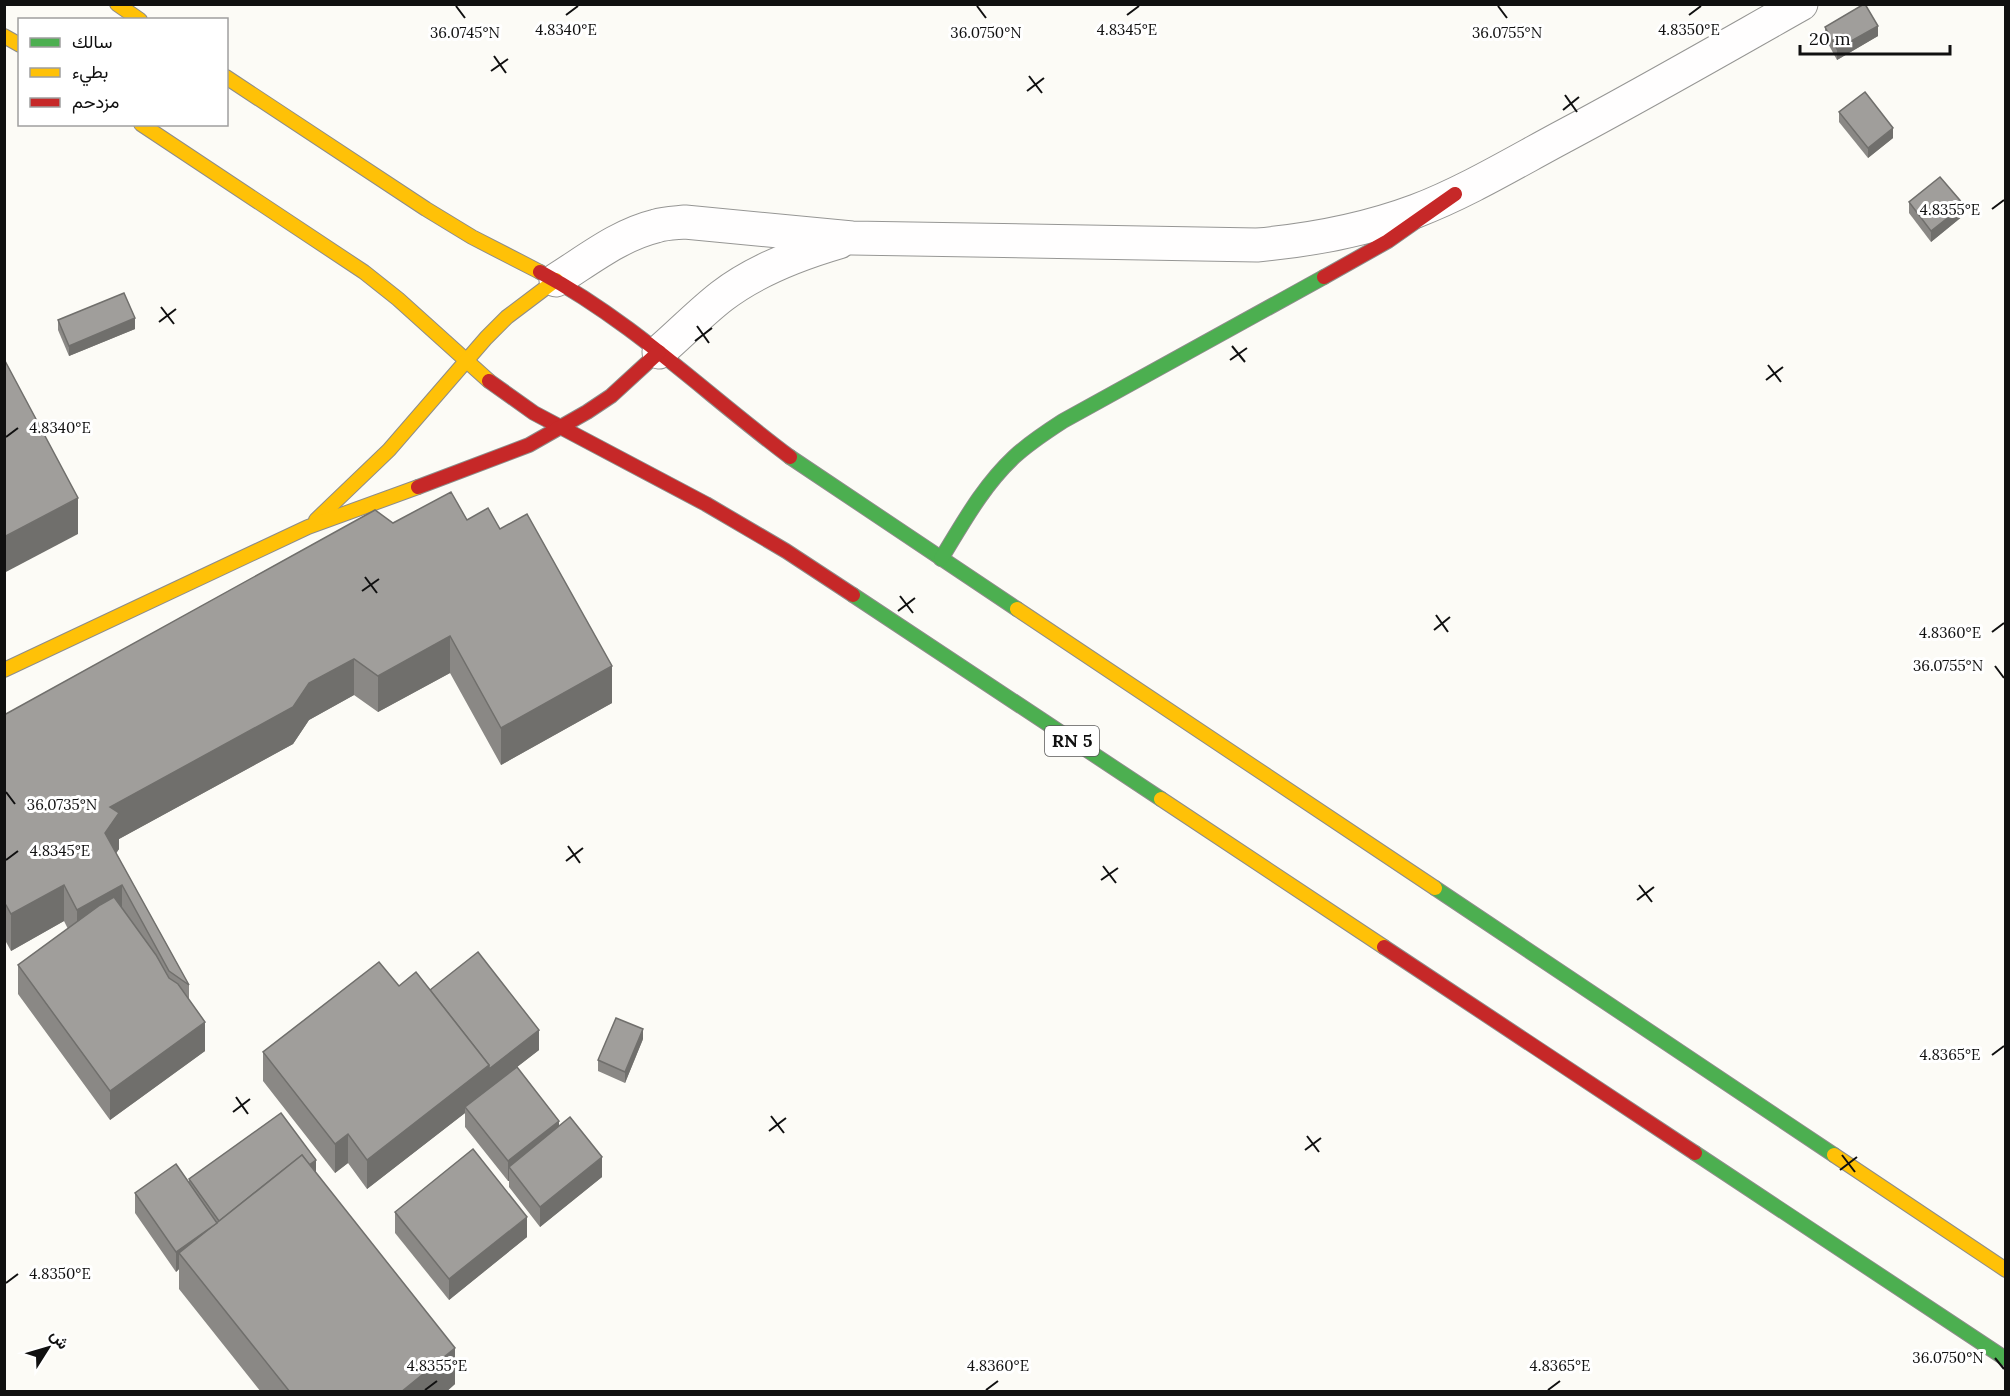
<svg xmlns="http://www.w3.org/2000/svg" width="2010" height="1396" font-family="Lora,Vazirmatn,serif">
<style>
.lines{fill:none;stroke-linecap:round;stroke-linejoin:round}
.street-casing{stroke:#969694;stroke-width:35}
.fast-casing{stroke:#8d8c8a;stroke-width:16}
.slow-casing{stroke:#8d8c8a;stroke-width:16}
.jam-casing{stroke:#8d8c8a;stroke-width:16}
.street{stroke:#fffefe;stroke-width:33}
.fast{stroke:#4caf50;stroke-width:14}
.slow{stroke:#ffc107;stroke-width:14}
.jam{stroke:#c62828;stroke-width:14}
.wall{fill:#8a8885}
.shaded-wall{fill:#706f6c}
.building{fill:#a09e9b;stroke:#706f6c;stroke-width:1.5}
.ticks{fill:none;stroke:#101010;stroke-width:2}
.labels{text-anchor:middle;stroke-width:6;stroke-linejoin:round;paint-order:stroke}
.shield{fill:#fff;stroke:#585858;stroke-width:1.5}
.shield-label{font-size:18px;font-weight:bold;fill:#101010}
.ticks-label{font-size:15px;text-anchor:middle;fill:#101010;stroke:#fff;stroke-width:6;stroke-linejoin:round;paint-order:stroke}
</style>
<rect width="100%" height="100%" fill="#fcfbf6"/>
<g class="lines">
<defs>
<g id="street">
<path d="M556 280C588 260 619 235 656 226 665 223 675 223 685 222L852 238 1257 245C1312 240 1365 230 1416 211 1468 191 1517 161 1566 135 1645 93 1723 48 1801 4"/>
<path d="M659 352C680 334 700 313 722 296 756 270 798 254 839 242"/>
</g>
<g id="fast">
<polyline points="790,457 1017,609"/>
<path d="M941 559C963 523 983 486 1014 457 1029 443 1046 432 1063 421L1324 277"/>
<polyline points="853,595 1161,799"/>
<polyline points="1435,888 1834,1155"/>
<polyline points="1695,1153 2006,1359"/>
</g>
<g id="slow">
<polyline points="117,4 140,20"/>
<polyline points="4,36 20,45"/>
<polyline points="226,77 426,209 472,237 540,272"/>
<polyline points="141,124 364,272 398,299 489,381"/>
<polyline points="316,520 389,450 486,338 507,317 556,280"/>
<polyline points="1017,609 1435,888"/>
<polyline points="4,670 308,527 418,487"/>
<polyline points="1161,799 1384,947"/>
<polyline points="1834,1155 2006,1270"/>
</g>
<g id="jam">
<path d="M540 272C632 321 707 395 790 457"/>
<polyline points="1324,277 1388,241 1455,194"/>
<polyline points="489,381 534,413 706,504 786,551 853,595"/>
<polyline points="418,487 529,445 587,412 611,396 659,352"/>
<polyline points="1384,947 1695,1153"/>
</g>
</defs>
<use href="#street" class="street-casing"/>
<use href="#fast" class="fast-casing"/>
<use href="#slow" class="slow-casing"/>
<use href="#jam" class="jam-casing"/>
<use href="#street" class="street"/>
<use href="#fast" class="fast"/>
<use href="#slow" class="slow"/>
<use href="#jam" class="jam"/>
</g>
<g class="wall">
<polygon points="1825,27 1878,36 1837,60 1825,38"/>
<polygon points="1839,112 1893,138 1868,158 1839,122"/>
<polygon points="1909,202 1964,215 1931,242 1909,213"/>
<polygon points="58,320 135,329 69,356 58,330"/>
<polygon points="467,520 500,529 612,703 501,765 450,673 378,712 354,695 309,720 293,744 119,839 119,849 116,853 189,985 189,1000 205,1051 110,1120 18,994 18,965 68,929 64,921 11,951 6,942 4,941 4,715 393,523"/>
<polygon points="399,986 430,990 539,1050 517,1067 559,1127 602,1177 540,1227 509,1187 509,1181 508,1181 465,1127 465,1113 367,1189 348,1163 335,1173 263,1081 263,1052"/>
<polygon points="643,1039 625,1083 598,1071 598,1060"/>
<polygon points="316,1173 455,1384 446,1392 261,1392 179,1289 179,1269 176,1272 135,1213 135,1193 189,1183 189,1179"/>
<polygon points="395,1212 527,1237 449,1300 395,1233"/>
</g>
<g class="shaded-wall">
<polygon points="1878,26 1878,36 1837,60 1837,49"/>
<polygon points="1893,128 1893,138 1868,158 1868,148"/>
<polygon points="1964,205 1964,215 1931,242 1931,231"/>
<polygon points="135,318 135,329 69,356 69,346"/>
<polygon points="78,498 78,534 4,573 4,537"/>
<polygon points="450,636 450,673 378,712 378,676"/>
<polygon points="354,659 354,695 309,720 293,744 119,839 119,849 105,870 105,833 110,807 309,683"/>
<polygon points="612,666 612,703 501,765 501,728"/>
<polygon points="64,885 64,921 11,951 11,914"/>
<polygon points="122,885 122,922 77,947 77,910"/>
<polygon points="205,1022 205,1051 110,1120 110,1091"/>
<polygon points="643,1029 643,1039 625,1083 625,1072"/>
<polygon points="539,1030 539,1050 465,1107 465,1113 367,1189 367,1160 489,1065"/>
<polygon points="559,1121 559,1141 509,1167 509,1181 508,1181 508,1161"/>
<polygon points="348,1134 348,1163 335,1173 335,1144"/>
<polygon points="602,1157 602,1177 540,1227 540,1207"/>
<polygon points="316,1160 316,1180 223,1227"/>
<polygon points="527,1217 527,1237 449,1300 449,1279"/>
<polygon points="217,1223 179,1253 179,1269 176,1272 176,1252"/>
<polygon points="455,1348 455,1384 446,1392 401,1392"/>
</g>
<g class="building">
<polygon points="1864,4 1865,4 1878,26 1837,49 1825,27"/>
<polygon points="1865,92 1893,128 1868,148 1839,112"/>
<polygon points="1940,177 1964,205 1931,231 1909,202"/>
<polygon points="124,293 135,318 69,346 58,320"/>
<polygon points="4,359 78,498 4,537"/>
<polygon points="451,492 467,520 488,508 500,529 527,514 612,666 501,728 450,636 378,676 354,659 309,683 293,707 110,807 119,813 105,833 189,985 169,971 122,885 77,910 64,885 11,914 6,905 4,904 4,715 375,510 393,523"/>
<polygon points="114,897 156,955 169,978 178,984 205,1022 110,1091 18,965 100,905"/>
<polygon points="478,952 539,1030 489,1069 489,1065 430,990"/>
<polygon points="379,962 399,986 416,972 489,1065 367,1160 348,1134 335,1144 263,1052"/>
<polygon points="616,1018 643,1029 625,1072 598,1060"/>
<polygon points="517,1067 559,1121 508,1161 465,1107"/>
<polygon points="281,1113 316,1160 309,1165 302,1155 219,1221 189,1179"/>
<polygon points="570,1117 602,1157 540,1207 509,1167"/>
<polygon points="473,1149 527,1217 449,1279 395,1212"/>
<polygon points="302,1155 455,1348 401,1392 290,1392 179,1253"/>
<polygon points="176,1164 217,1223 176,1252 135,1193"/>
</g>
<path class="ticks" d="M456 6 465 18M977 6 986 18M1498 6 1507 18M566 15 578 6M1127 15 1139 6M1689 15 1701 6M494 56 506 73M491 71 508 59M1029 76 1042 93M1027 91 1044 78M1565 95 1577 112M1563 110 1579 97M1992 209 2004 200M161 307 174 324M159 322 176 309M697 326 709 343M695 341 712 328M1232 346 1245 362M1230 360 1247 348M1768 365 1781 382M1766 380 1783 367M6 437 18 428M365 577 377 593M362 591 379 579M900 596 913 613M898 611 915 598M1436 615 1448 632M1434 630 1450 617M1992 632 2004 623M1995 666 2004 678M6 792 15 804M568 846 580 863M6 860 18 851M566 861 583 848M1103 866 1116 883M1101 880 1118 868M1639 885 1652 902M1637 900 1654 887M1992 1055 2004 1046M236 1097 248 1114M233 1112 250 1099M771 1116 784 1133M769 1131 786 1118M1307 1136 1319 1152M1305 1150 1321 1138M1842 1155 1855 1172M1840 1170 1857 1157M6 1283 18 1274M1995 1358 2004 1369M425 1390 437 1381M986 1390 998 1381M1548 1390 1560 1381"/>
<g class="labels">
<rect class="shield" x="1045" y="726" width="54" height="30" rx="4.5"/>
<g class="shield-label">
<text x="1072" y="747">RN 5</text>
</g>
</g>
<g class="ticks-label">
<text x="1127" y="35">4.8345°E</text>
<text x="1689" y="35">4.8350°E</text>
<text x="566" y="35">4.8340°E</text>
<text x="465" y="38">36.0745°N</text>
<text x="986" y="38">36.0750°N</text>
<text x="1507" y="38">36.0755°N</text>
<text x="1950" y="215">4.8355°E</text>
<text x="60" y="433">4.8340°E</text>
<text x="1950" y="638">4.8360°E</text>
<text x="1948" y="671">36.0755°N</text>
<text x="62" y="810">36.0735°N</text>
<text x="60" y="856">4.8345°E</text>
<text x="1950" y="1060">4.8365°E</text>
<text x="60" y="1279">4.8350°E</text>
<text x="1948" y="1363">36.0750°N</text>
<text x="437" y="1371">4.8355°E</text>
<text x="998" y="1371">4.8360°E</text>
<text x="1560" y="1371">4.8365°E</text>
</g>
<rect width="2010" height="1396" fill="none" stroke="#101010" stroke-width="12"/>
<rect x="18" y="18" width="210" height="108" fill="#ffffff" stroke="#9f9f9f" stroke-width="1.5"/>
<rect x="30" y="38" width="30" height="9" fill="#4caf50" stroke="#9f9f9f" stroke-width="1.5"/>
<text x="72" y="48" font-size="18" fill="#101010">سالك</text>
<rect x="30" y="68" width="30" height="9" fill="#ffc107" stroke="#9f9f9f" stroke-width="1.5"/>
<text x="72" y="78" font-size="18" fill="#101010">بطيء</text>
<rect x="30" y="98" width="30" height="9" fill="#c62828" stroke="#9f9f9f" stroke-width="1.5"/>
<text x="72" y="108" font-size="18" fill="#101010">مزدحم</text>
<g transform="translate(48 1348) rotate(53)" stroke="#ffffff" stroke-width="4.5" paint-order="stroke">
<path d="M0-4.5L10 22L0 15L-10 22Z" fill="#101010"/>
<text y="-9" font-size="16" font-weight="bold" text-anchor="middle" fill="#101010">ش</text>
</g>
<path d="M1800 45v9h150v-9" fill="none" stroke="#101010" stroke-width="3"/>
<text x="1809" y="45" font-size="18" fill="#101010" stroke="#ffffff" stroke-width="4.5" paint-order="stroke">20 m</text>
</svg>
